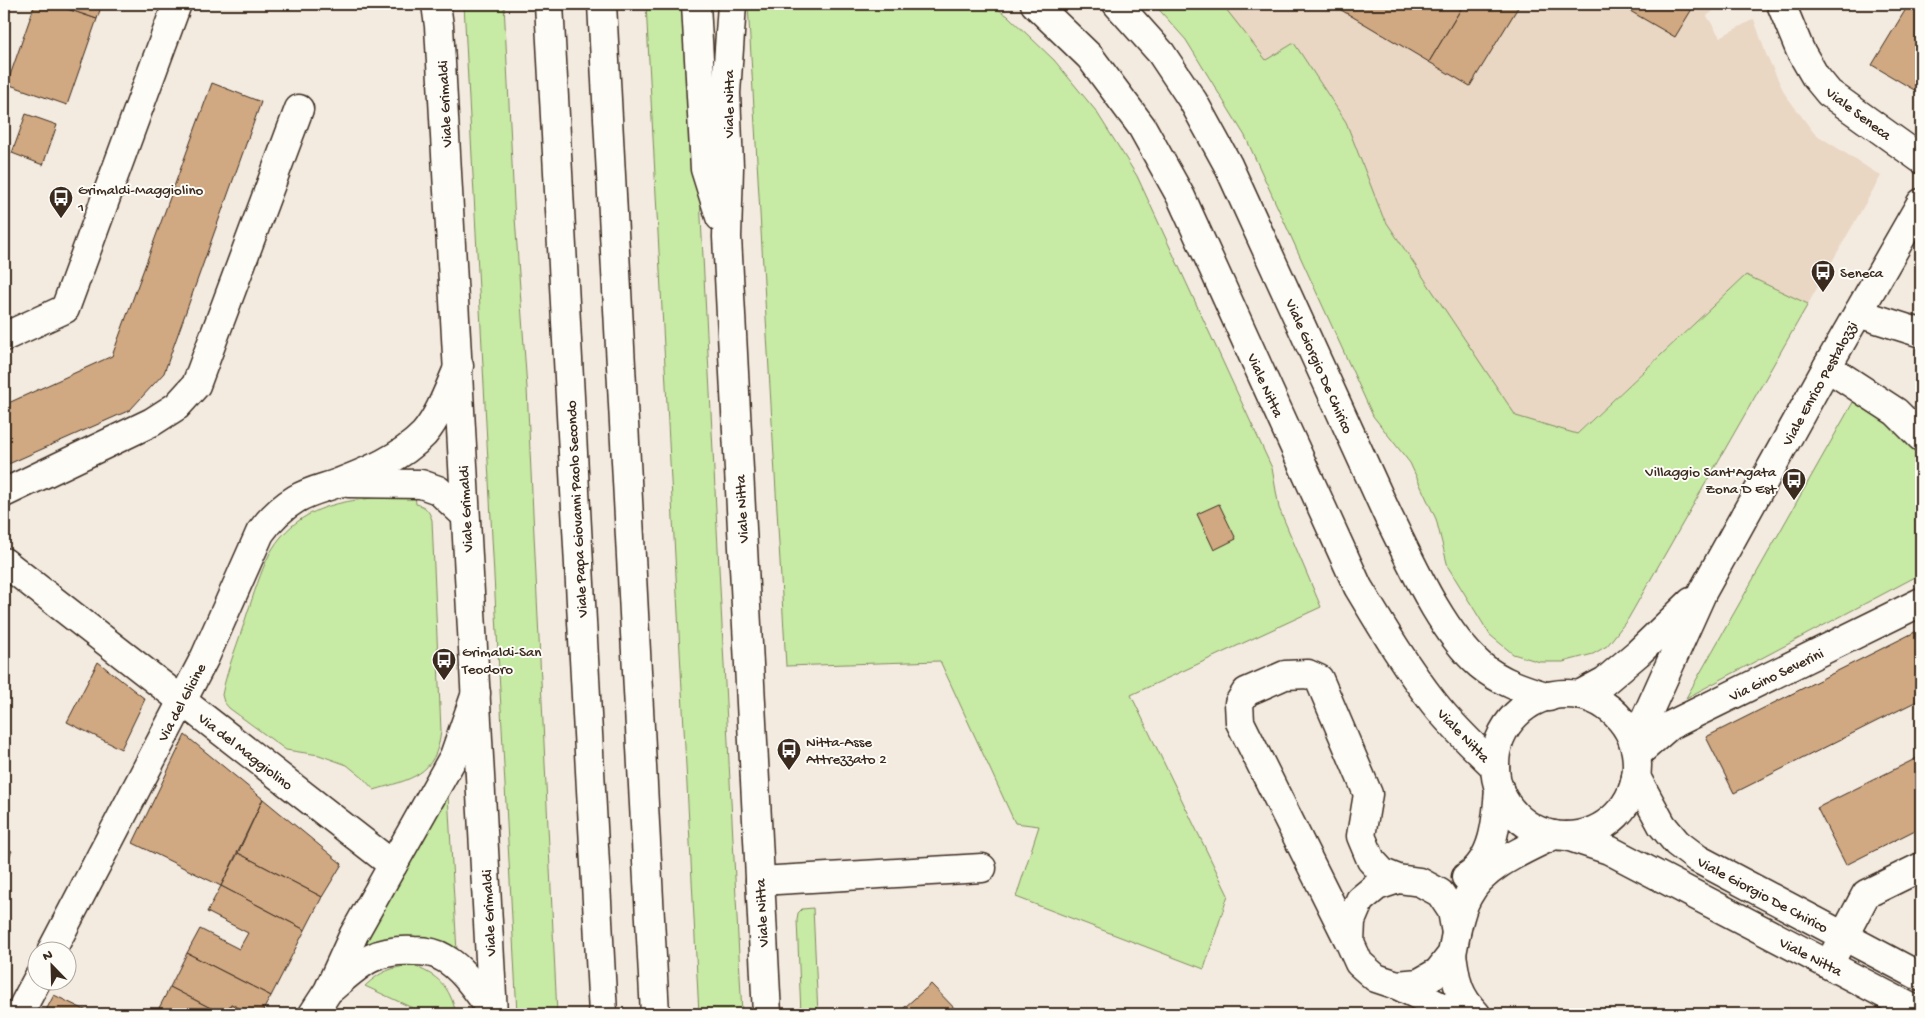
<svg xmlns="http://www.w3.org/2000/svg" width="1925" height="1018" font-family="'Gochi Hand',sans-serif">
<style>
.built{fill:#e9d7c4}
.green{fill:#c7eaa4;stroke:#818a61}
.building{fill:#d0a982;stroke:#3b2a1e}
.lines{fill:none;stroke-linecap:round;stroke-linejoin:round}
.minor-casing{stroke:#3b2a1e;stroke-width:31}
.major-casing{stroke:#3b2a1e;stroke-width:31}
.minor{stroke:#fdfcf7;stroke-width:28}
.major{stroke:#fdfcf7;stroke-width:28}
.labels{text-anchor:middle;stroke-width:4;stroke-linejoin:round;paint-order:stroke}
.street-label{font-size:15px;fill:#3b2a1e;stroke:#fdfcf7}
.poi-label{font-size:15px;fill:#3b2a1e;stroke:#fdfcf7;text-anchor:start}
</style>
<rect width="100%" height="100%" fill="#f4ebe0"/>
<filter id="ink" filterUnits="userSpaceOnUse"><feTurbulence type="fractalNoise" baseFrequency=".02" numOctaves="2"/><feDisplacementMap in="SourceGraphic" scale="10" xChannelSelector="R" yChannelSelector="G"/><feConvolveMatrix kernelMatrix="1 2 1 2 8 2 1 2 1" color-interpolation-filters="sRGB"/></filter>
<g filter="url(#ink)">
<polygon class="built" points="1172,4 1721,4 1707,16 1720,37 1754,19 1766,54 1785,94 1814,133 1881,176 1808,304 1746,275 1576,434 1516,416 1383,217 1346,122 1294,43 1266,60"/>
<g class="green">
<polygon points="464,4 504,4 514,203 527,388 557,1014 517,1014"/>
<polygon points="646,4 690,4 742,1014 699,1014"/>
<polygon points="748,4 990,4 1008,16 1054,60 1096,111 1137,176 1272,468 1279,508 1321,607 1131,695 1228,895 1204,969 1016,897 1039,826 1015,823 940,661 786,666"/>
<polygon points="1154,4 1222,4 1266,60 1294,43 1346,122 1383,217 1516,416 1577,434 1746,275 1808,304 1628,619 1607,646 1593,654 1563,662 1540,662 1513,654 1490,635 1448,567 1436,519 1410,463 1373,416 1245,136 1186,40"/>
<polygon points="1856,397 1890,421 1911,445 1921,460 1921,574 1686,698"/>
<path d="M415 495 416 504C426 506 429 511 432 520L441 731C436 776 411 779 374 790L363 778 347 765 319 755 286 750 229 708 224 702 222 695C227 668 239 641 247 614 254 594 260 573 270 553 301 498 359 499 415 495Z"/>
<path d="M448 794 457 952C423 935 408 932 372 945L367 942 366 939Z"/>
<polygon points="813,908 818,1014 801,1014 797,920 798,913 802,909"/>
<path d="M411 965C438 975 450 986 456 1014H420L421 1012 365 986C381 971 391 968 411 965Z"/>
</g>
<g class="building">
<polygon points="35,4 53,4 97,19 67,105 7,84"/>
<polygon points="53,4 102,4 97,19"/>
<polygon points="1331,4 1464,4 1429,62"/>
<polygon points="1464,4 1520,4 1470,86 1429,62"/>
<polygon points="1618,4 1695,4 1675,37"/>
<polygon points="1909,4 1921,4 1921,94 1872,65"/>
<polygon points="212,83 261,102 164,373 130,410 4,466 4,405 112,356"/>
<polygon points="26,114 57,125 43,165 12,153"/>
<polygon points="1219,504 1236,539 1214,550 1197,514"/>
<polygon points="1921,629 1921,699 1734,793 1706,737"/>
<polygon points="98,662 145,699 121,749 67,722"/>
<polygon points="185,735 263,799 221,886 133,843"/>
<polygon points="1921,756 1921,827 1846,865 1817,808"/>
<polygon points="263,799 342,864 322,897 238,853"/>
<polygon points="4,847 12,851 4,866"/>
<polygon points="238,853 322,897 305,930 221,886"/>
<polygon points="221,886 305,930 271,996 187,953 200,929 239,949 248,933 207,912"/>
<polygon points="187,953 271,996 261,1014 250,1014 231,1004 226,1014 222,1014 170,987"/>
<polygon points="931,984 960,1014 897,1014"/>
<polygon points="170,987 222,1014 171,1014 159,1008"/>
<polygon points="54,995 93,1014 44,1014"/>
<polygon points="231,1004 250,1014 226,1014"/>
<polygon points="159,1008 171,1014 156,1014"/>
</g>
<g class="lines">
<defs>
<g id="minor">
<polyline points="1781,4 1800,50 1815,76 1829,93 1921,159"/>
<polyline points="1858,313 1921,333"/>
<polyline points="4,337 65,309 177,4"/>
<polyline points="1827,367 1896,412 1921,437"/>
<polyline points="348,483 421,484 438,490 465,515"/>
<polyline points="4,493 152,422 177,406 196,385 299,109"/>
<polyline points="4,562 393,865"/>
<polyline points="1579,695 1605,681 1638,653 1691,602"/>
<polyline points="1634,744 1703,591 1827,367 1921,203"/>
<polyline points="1637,754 1669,726 1921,602"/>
<path d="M1466 877C1495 860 1497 818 1499 788"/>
<polyline points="760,881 982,868"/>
<path d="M1456 933C1459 920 1461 908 1468 896 1483 866 1526 849 1554 835"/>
<polyline points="1350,943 1240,722 1239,703 1246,692 1285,675 1308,674 1319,679 1368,794 1361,836 1371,860 1383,873 1398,879 1420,882 1440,893 1452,911 1456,933 1452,954 1438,972 1419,983 1397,985 1376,978 1359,963 1350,943 1351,921 1360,900 1377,886 1398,879"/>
<path d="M52 950 205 657 260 533C270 519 281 508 296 499 309 491 324 488 338 483 369 471 401 458 424 434 440 415 449 388 459 366"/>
<path d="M1452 954C1456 981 1457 994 1476 1014"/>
<polyline points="1829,964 1866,894 1921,867"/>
<polyline points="1397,985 1456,1014"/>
<path d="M333 987C361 963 374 949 414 951 424 951 435 952 444 958 464 969 479 994 493 1012"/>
<polyline points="19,1014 38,978"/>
<polyline points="313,1014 328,991 354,934 454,756 476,693"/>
</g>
<g id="major">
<polyline points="436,4 439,26 493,1014"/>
<polyline points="549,4 603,1014"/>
<polyline points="602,4 655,1014"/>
<polyline points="696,4 705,169 720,217"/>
<polyline points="732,4 726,93 729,167 727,237 767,1014"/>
<path d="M1035 4 1090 57 1142 127 1181 197 1358 587C1382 627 1405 666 1434 703 1452 726 1474 747 1495 767"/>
<path d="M1117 4 1161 53 1193 101 1228 165 1388 516C1412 564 1440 630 1480 665 1500 682 1525 690 1549 697"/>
<circle cx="1566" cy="765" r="71"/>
<polyline points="1636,777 1662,825 1677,843 1698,859 1921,977"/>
<polyline points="1567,836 1609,850 1921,1013"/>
</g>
</defs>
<use href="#minor" class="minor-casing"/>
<use href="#major" class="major-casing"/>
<use href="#minor" class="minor"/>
<use href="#major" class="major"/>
</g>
</g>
<defs>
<symbol id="bus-pin" viewBox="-11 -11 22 30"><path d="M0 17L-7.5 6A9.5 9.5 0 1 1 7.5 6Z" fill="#3b2a1e" stroke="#fdfcf7"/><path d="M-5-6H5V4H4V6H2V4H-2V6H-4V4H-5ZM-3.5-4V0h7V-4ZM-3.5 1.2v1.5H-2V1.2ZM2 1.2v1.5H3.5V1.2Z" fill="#fff"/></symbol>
</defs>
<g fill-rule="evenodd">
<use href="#bus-pin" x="47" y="184" width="28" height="38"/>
<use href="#bus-pin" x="1809" y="258" width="28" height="38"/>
<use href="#bus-pin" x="1780" y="466" width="28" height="38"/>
<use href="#bus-pin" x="430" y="646" width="28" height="38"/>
<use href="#bus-pin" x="775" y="736" width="28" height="38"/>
</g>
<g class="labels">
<g class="street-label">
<text transform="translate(444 104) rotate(-93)" y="5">Viale Grimaldi</text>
<text transform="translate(728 104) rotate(-90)" y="5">Viale Nitta</text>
<text transform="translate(1859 113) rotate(37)" y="5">Viale Seneca</text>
<text transform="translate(1320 366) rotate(66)" y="5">Viale Giorgio De Chirico</text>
<text transform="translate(1819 383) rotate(-61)" y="5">Viale Enrico Pestalozzi</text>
<text transform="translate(1266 385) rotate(66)" y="5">Viale Nitta</text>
<text transform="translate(465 509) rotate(-93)" y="5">Viale Grimaldi</text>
<text transform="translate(576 509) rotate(-93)" y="5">Viale Papa Giovanni Paolo Secondo</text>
<text transform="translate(741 509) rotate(-93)" y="5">Viale Nitta</text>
<text transform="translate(1776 674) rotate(-26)" y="5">Via Gino Severini</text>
<text transform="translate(181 702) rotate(-62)" y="5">Via del Glicine</text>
<text transform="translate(1464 735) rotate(46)" y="5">Viale Nitta</text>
<text transform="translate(246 751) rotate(38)" y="5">Via del Maggiolino</text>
<text transform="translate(1763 894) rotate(28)" y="5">Viale Giorgio De Chirico</text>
<text transform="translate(488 913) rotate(-93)" y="5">Viale Grimaldi</text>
<text transform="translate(761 913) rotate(-93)" y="5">Viale Nitta</text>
<text transform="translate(1811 956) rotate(27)" y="5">Viale Nitta</text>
</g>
<g class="poi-label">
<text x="78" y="194">Grimaldi-Maggiolino<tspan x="78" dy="17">1</tspan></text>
<text x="1840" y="277">Seneca</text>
<text x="1776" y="476" text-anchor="end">Villaggio Sant'Agata<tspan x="1776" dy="17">Zona D Est</tspan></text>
<text x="462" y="656">Grimaldi-San<tspan x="462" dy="17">Teodoro</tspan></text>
<text x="806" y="746">Nitta-Asse<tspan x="806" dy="17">Attrezzato 2</tspan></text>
</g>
</g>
<rect width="1925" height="1018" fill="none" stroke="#fdfcf7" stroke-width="20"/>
<rect x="10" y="10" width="1905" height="998" fill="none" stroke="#3b2a1e" stroke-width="2" filter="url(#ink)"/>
<g transform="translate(52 966) rotate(337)"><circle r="24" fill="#fdfcf7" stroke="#afa8a0"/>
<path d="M0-4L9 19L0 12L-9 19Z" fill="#3b2a1e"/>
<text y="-8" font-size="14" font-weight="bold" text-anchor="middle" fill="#3b2a1e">N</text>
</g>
</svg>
